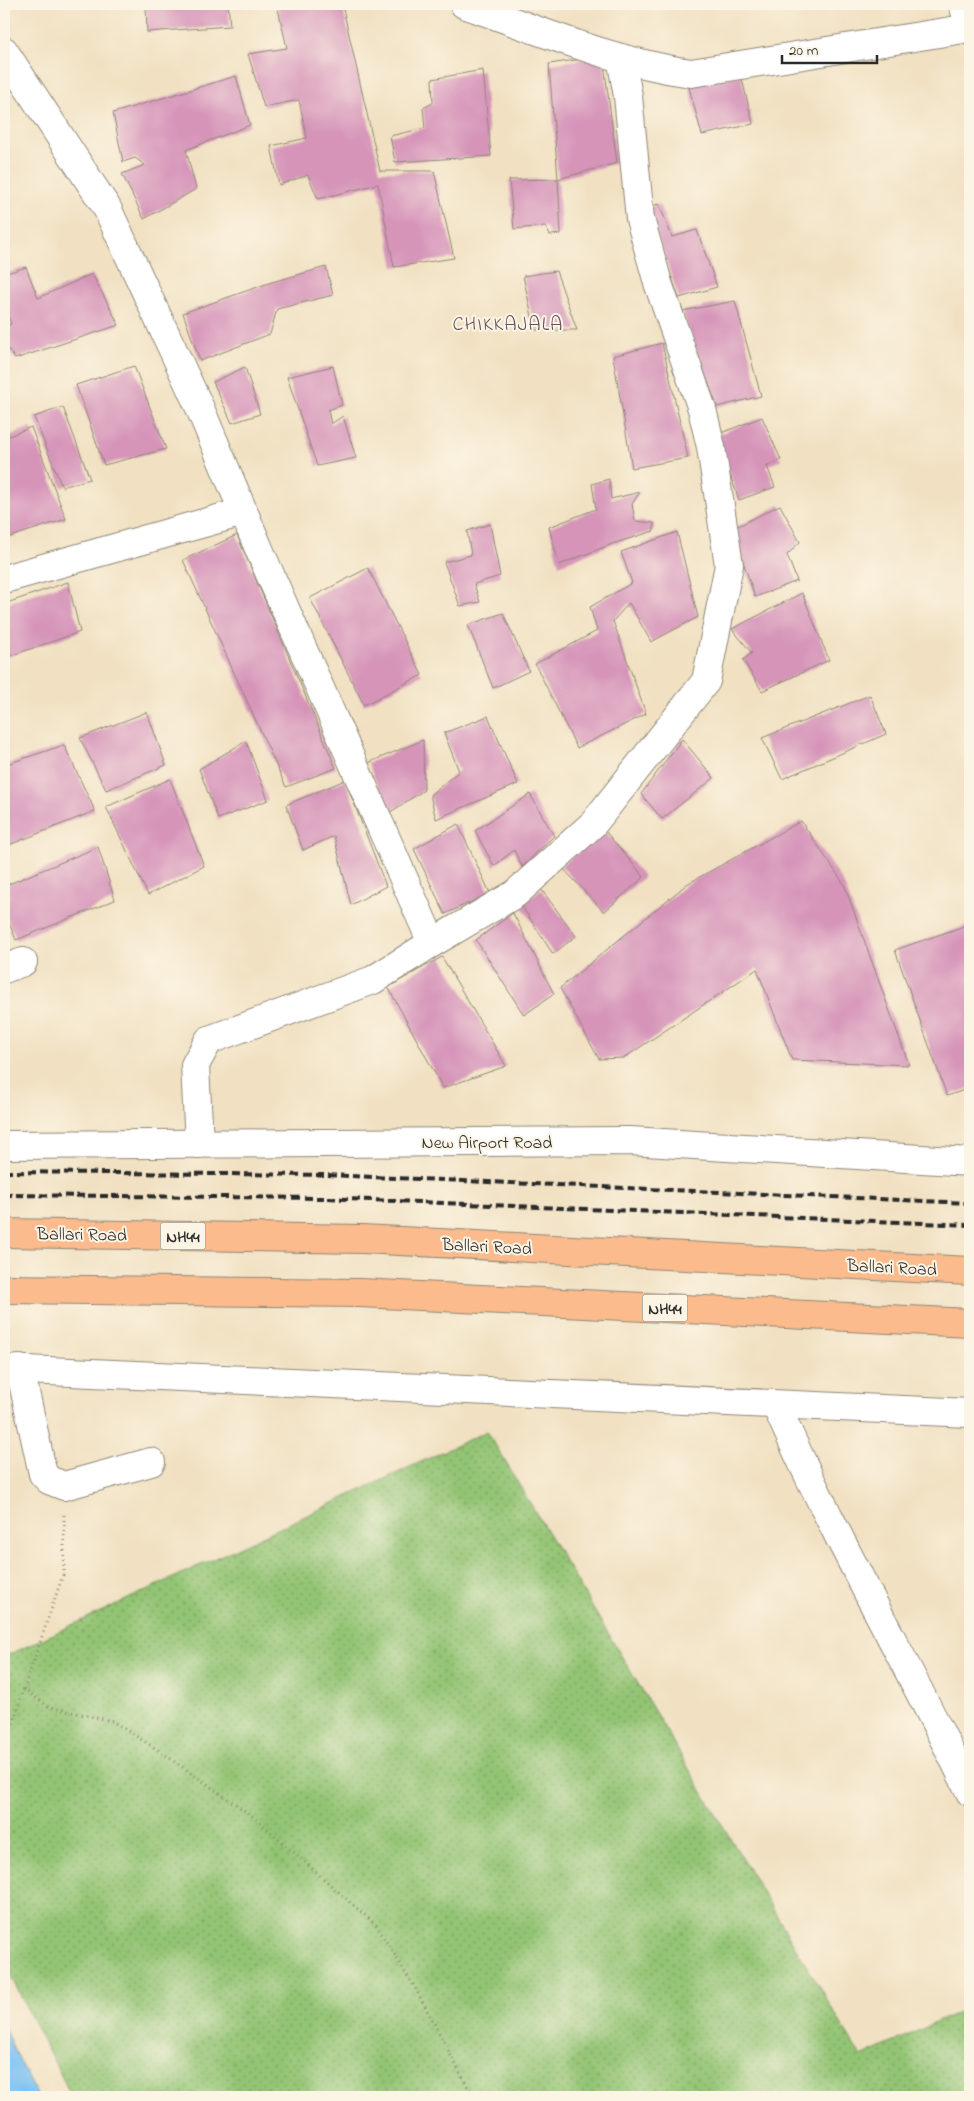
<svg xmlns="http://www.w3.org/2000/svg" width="974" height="2101" font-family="'Indie Flower',sans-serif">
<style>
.grass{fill:url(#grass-dots);stroke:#5f784f}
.water{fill:#79c0f1;stroke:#52768e}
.building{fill:#d694b9}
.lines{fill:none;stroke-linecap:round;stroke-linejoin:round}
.minor-casing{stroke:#8e8676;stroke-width:30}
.highway-casing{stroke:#8e8676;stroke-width:30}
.path{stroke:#8e8676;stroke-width:3;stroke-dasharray:1 4;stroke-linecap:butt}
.minor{stroke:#fff;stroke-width:28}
.highway{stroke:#fbbb8c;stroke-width:28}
.rail{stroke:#2b2b2b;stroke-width:4;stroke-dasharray:8 4;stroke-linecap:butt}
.labels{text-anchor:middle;stroke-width:4;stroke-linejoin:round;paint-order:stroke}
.shield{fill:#fcf5e5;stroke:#6a6863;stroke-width:1}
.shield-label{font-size:16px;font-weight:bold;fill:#2b2b2b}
.street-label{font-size:18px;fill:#2b2b2b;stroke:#fcf5e5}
.quarter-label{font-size:20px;letter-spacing:1px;fill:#67505d;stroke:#fcf5e5}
</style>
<defs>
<pattern id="grass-dots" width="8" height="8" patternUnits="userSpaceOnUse" patternTransform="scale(1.25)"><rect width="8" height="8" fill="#93c473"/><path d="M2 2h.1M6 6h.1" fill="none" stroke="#789f5f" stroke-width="1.8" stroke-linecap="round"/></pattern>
</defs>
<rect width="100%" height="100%" fill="#fcf5e5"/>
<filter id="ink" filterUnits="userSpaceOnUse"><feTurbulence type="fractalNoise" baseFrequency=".02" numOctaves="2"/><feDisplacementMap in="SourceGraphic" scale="10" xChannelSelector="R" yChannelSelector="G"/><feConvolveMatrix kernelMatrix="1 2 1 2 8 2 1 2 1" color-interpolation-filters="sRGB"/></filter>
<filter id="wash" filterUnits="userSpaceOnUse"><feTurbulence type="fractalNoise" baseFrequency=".0096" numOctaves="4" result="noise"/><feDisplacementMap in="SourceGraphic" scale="20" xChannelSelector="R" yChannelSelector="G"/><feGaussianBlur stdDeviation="1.12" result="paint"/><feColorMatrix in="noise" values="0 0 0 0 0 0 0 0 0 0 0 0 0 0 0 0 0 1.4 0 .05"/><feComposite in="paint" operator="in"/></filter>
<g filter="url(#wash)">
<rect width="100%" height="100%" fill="#f1e1c2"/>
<polygon class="grass" points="487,1431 861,2057 961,2011 970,2031 970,2097 72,2097 4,1963 4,1657"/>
<polygon class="water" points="4,2029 38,2097 4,2097"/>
<g id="blocks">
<g class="building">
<polygon points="146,4 228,4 230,26 147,32"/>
<polygon points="277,4 342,4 380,171 434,171 454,258 394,267 378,184 318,199 308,175 279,185 271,146 307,138 299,100 264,107 248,54 287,48"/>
<polygon points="603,56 617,163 558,179 549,64"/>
<polygon points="483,70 491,156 395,162 390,136 425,128 423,108 433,103 432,79"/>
<polygon points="741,75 753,124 702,135 688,84"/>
<polygon points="236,76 250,125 186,150 196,189 144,219 122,174 145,165 135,158 123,162 113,113"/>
<polygon points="558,179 561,234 550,235 545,226 514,229 509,180"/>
<polygon points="659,204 672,237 697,230 717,287 679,298 647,207"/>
<polygon points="4,264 7,273 26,267 38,298 92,274 119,325 15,359 4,343 4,328 11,324 4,306"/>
<polygon points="326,267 333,295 277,309 270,334 200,361 183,313 272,282"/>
<polygon points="556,271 577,330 535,330 523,276"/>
<polygon points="735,301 761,396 717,407 682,311"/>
<polygon points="662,343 688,458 632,468 613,356"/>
<polygon points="134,366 166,449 104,465 76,385"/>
<polygon points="333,366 342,405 328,410 331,424 343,416 356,458 317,466 287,377"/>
<polygon points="245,367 260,414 232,423 213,382"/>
<polygon points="63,407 90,479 62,487 34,417"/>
<polygon points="762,417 781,460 767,466 775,487 739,500 716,435"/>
<polygon points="31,427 66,519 4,539 4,438"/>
<polygon points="609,479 611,499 640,492 632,504 635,521 654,523 654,531 612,544 559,565 549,527 596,509 592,484"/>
<polygon points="780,505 800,542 787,555 797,581 755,597 732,529"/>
<polygon points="490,524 500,576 474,584 480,602 460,606 444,562 471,555 467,531"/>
<polygon points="677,532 698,617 651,642 629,603 613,621 646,714 577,748 535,664 597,631 590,607 632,583 621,552"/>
<polygon points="237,535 336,768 286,787 183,560"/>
<polygon points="368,568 422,675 364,705 310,598"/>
<polygon points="68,582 80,632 4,658 4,604"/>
<polygon points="802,593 829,660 762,691 743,660 752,653 732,629"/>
<polygon points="503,613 529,671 493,688 468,625"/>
<polygon points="870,695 886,734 782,779 762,738"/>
<polygon points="147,712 166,765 106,790 80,738"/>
<polygon points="488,716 518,784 436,819 430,795 459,771 444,733"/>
<polygon points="682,739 714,778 662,819 641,794"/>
<polygon points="423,740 424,790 389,813 368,763"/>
<polygon points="246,741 268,800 218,819 199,769"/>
<polygon points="64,745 95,811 4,847 4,765"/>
<polygon points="170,779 204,866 148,895 106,807"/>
<polygon points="345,780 386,886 351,905 334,836 303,850 286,805"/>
<polygon points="530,794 554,836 522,867 514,850 494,866 475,831"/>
<polygon points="801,821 844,884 909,1065 792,1060 757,969 624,1058 599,1059 560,988 687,884"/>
<polygon points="458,824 490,893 445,914 414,849"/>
<polygon points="605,831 644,877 604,912 561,866"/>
<polygon points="98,847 115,900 16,940 4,910 4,886"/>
<polygon points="541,889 576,936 553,954 521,905"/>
<polygon points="513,913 554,994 524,1015 476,940"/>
<polygon points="970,924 970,1088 947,1096 895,950"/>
<polygon points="442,957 506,1066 443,1088 388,987"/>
</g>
</g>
</g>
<g filter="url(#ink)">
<use href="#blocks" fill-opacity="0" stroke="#8e8676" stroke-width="1"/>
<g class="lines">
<defs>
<g id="minor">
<path d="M464 4C538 30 613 62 691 73L970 28"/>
<polyline points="963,4 970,28"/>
<polyline points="4,51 107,208 199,406 262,556 432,943 373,980 209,1040 195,1065 199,1144"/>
<polyline points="4,579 243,512"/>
<polyline points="432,943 515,894 593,824 706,681 729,565 711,447 702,409 658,283 640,219 628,96 621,58"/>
<polyline points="4,969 23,962"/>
<polyline points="4,1145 630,1141 970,1162"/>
<polyline points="4,1369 970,1413"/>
<polyline points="20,1369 43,1474 49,1480 64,1486 151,1462"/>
<path d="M776 1405C834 1537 907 1662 970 1792"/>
</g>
<g id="highway">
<polyline points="4,1233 362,1239 970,1271"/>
<polyline points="4,1289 360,1293 970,1323"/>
</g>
</defs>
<use href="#minor" class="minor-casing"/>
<use href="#highway" class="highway-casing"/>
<g class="path">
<polyline points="64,1515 64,1572 24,1689 49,1707 112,1721 158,1750 255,1818 376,1925 417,1991 473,2097"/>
<polyline points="4,1752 24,1689"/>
</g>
<use href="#minor" class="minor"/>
<use href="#highway" class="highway"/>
<g class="rail">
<polyline points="4,1172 327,1175 970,1203"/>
<polyline points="4,1195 325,1198 970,1225"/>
</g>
</g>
</g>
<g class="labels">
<g class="shield">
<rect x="160.5" y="1222.5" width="45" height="27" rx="4"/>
<rect x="642.5" y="1294.5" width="45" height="27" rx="4"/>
</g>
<g class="shield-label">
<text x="183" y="1242">NH44</text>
<text x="665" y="1314">NH44</text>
</g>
<g class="street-label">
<text x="487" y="1148">New Airport Road</text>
<text transform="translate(82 1234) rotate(1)" y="6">Ballari Road</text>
<text transform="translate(487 1246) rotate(3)" y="6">Ballari Road</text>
<text transform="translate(892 1267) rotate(3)" y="6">Ballari Road</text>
</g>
<g class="quarter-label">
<text x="508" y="330">CHIKKAJALA</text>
</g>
</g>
<rect width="974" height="2101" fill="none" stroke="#fcf5e5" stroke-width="20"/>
<path d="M782 55v8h95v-8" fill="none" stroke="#2b2b2b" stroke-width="2.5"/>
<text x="789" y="55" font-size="15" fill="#2b2b2b" stroke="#fcf5e5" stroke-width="4" paint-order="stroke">20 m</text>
</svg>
